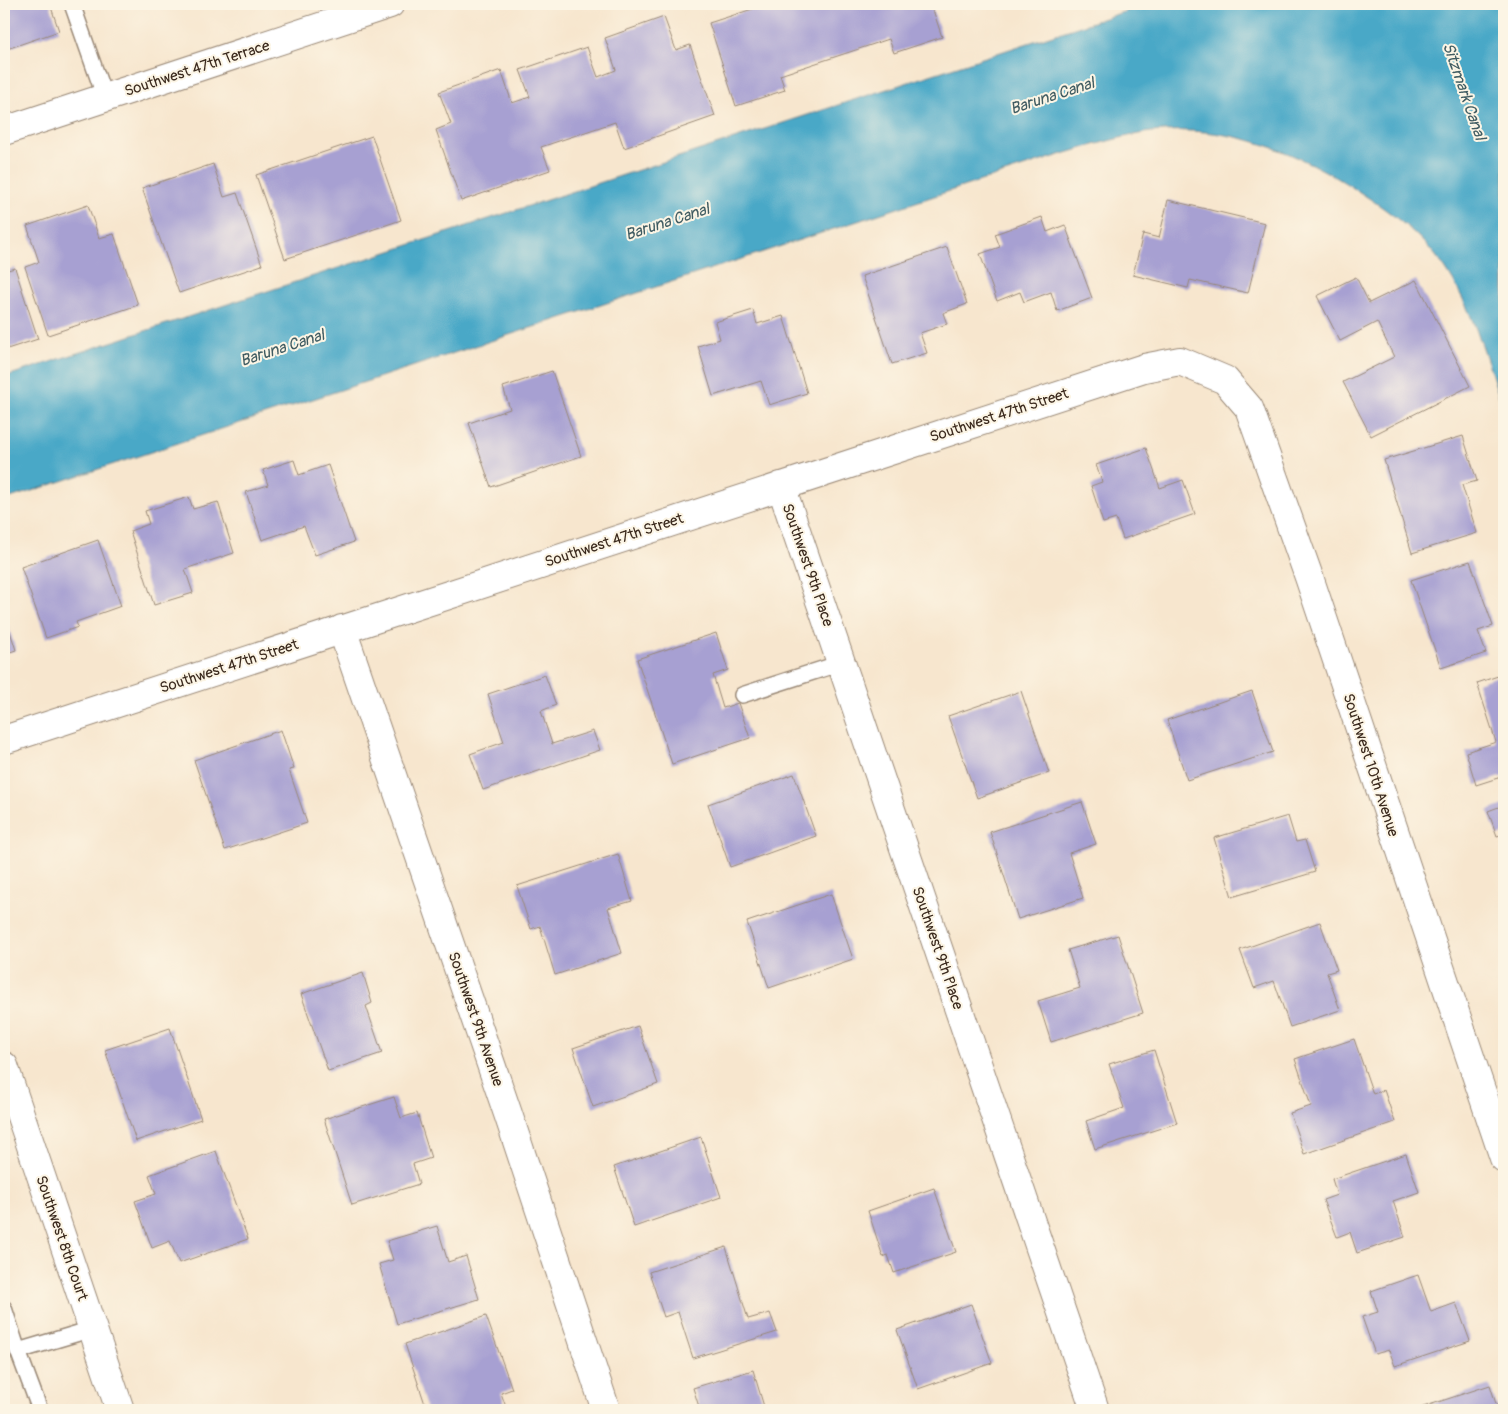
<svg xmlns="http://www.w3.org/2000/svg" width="1508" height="1414" font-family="Pangolin,sans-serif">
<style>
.water{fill:#48a8c7;stroke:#426972}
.building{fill:#a7a0d2}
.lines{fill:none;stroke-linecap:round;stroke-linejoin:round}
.lane-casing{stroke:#998876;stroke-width:18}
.street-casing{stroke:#998876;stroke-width:30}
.lane{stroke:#fff;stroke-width:15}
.street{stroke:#fff;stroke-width:28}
.labels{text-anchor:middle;stroke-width:4;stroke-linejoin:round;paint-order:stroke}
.street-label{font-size:15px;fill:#3b2a1e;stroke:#fcf5e5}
.water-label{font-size:16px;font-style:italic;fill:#405c62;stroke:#fcf5e5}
</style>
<rect width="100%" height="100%" fill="#fcf5e5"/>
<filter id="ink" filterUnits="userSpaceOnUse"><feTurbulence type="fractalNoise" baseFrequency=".02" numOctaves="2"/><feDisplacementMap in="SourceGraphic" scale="10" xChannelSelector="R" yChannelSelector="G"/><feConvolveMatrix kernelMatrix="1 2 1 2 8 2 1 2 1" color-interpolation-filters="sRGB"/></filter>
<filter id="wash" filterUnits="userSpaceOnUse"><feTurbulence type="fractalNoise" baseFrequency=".0096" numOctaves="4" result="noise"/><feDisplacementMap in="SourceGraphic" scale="20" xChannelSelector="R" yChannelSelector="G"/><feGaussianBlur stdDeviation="1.12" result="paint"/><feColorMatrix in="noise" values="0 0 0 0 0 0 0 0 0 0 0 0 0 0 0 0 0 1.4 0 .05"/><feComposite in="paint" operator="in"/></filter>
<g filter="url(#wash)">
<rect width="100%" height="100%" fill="#f7e6ce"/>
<path class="water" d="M1148 4H1504V412C1488 363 1473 308 1443 265 1421 235 1392 213 1361 193 1299 151 1227 124 1151 132 1122 136 1094 145 1066 153L4 500V377Z"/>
<g id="blocks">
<g class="building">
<polygon points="4,4 50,4 59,31 4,50"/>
<polygon points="768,4 931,4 942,37 894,53 889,39 780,75 785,90 736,106 709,23"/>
<polygon points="664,17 676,50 690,45 715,116 624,148 615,122 541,147 550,170 461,201 436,130 451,124 439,92 501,70 512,103 530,97 520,70 587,47 598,77 616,70 605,38"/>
<polygon points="372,136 401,220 285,259 256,175"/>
<polygon points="213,164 224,197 237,193 262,265 179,293 142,188"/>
<polygon points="1168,200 1265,223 1248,293 1190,280 1188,288 1133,275 1143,234 1159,238"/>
<polygon points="88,205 99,238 114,234 138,305 48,335 25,267 39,262 27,226"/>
<polygon points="1042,217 1047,232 1065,225 1092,298 1057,311 1051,292 1024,302 1020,292 997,301 980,254 1000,247 995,234"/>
<polygon points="947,247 967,304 943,313 947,324 920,333 927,353 892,364 862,276"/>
<polygon points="15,268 38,339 4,350 4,271"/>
<polygon points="1356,277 1369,303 1416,280 1470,386 1371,436 1343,382 1394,357 1377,322 1340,341 1317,296"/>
<polygon points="753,310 757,324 783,316 807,393 769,405 761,381 713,396 698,346 720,339 715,322"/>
<polygon points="552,371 581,456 491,487 469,423 510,409 503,387"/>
<polygon points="1463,436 1477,481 1462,485 1477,533 1412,553 1384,460"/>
<polygon points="1146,448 1160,488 1183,480 1195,514 1123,539 1116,519 1103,523 1091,486 1102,482 1096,465"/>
<polygon points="294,460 299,475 328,465 354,542 315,555 304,526 262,540 246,492 268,485 263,470"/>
<polygon points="189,497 193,509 218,502 234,553 185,569 193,593 154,605 130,531 149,524 145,511"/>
<polygon points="98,540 121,606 76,622 78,627 46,638 21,567"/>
<polygon points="1470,561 1493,626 1478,631 1486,653 1441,668 1411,580"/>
<polygon points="4,613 16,650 4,654"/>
<polygon points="716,633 728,670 713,675 723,708 738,703 750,738 672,764 637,659"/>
<polygon points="1504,674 1504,776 1476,785 1466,752 1496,742 1477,683"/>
<polygon points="545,675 556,705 541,711 552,744 593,731 600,750 483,790 470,754 504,742 488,694"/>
<polygon points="1021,691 1049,773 977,798 948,716"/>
<polygon points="1252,691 1273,752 1187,780 1167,720"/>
<polygon points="281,730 294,769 289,770 307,823 225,850 194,760"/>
<polygon points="794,774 816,836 730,867 708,804"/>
<polygon points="1082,802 1096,844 1069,853 1083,898 1018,919 990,832"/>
<polygon points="1504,805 1504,834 1497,836 1488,811"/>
<polygon points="1288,816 1296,842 1305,840 1315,872 1232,897 1214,838"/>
<polygon points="618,854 632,901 608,908 622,953 555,975 540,926 531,929 517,886"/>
<polygon points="831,894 853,959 769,988 747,922"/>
<polygon points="1320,922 1337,970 1327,973 1340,1010 1290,1027 1274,981 1254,988 1240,950"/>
<polygon points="1118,935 1143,1013 1051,1042 1038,1001 1080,988 1068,950"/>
<polygon points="363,973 372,1003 366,1006 382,1053 328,1071 301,994"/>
<polygon points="638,1026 658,1084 593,1107 573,1048"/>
<polygon points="170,1028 201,1119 136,1141 105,1050"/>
<polygon points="1354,1039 1373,1094 1384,1090 1395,1122 1304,1154 1290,1113 1311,1106 1295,1059"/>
<polygon points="1154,1050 1177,1123 1095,1149 1086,1121 1124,1108 1109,1064"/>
<polygon points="394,1097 401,1118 417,1113 431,1158 413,1164 419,1184 352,1205 324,1119"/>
<polygon points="701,1137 721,1197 634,1227 614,1167"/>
<polygon points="216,1151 248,1239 179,1263 170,1241 152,1248 135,1201 156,1194 149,1175"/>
<polygon points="1406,1154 1419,1192 1393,1201 1405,1237 1357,1253 1350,1232 1337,1237 1323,1200 1337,1195 1332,1179"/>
<polygon points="934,1188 956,1252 894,1273 888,1255 883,1257 868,1211"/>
<polygon points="437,1226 448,1262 466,1256 479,1299 397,1324 379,1264 393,1260 387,1241"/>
<polygon points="726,1247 748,1319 770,1313 777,1332 693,1358 678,1312 664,1317 649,1272"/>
<polygon points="1418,1275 1431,1312 1456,1303 1470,1341 1395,1366 1389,1350 1375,1354 1362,1317 1378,1312 1371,1291"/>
<polygon points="971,1304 992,1363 918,1389 897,1330"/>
<polygon points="486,1316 512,1389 501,1393 507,1410 427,1410 405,1344"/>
<polygon points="753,1370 765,1410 700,1410 693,1388"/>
<polygon points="1490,1385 1498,1410 1414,1410"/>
</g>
</g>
</g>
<g filter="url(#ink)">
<use href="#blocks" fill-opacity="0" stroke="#998876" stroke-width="1"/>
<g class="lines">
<defs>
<g id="lane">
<polyline points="72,4 105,98"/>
<polyline points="742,695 841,663"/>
<polyline points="4,1308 18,1351 92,1329"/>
<polyline points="18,1351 40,1410"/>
</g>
<g id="street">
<polyline points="4,131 390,4"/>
<polyline points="781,486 1095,1410"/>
<polyline points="342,629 508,1114 606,1410"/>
<polyline points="4,740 1144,368 1180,361 1225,380 1249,408 1309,577 1504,1158"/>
<polyline points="4,1066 120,1410"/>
</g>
</defs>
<use href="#lane" class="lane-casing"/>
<use href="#street" class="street-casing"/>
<use href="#lane" class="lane"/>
<use href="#street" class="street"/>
</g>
</g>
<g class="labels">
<g class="street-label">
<text transform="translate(197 68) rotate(-18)" y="5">Southwest 47th Terrace</text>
<text transform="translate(999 415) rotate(-18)" y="5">Southwest 47th Street</text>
<text transform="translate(614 540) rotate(-18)" y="5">Southwest 47th Street</text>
<text transform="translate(808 565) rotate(71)" y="5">Southwest 9th Place</text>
<text transform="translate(229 666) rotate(-18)" y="5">Southwest 47th Street</text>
<text transform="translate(1371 765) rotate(72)" y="5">Southwest 10th Avenue</text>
<text transform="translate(938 948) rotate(71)" y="5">Southwest 9th Place</text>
<text transform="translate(476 1019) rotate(71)" y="5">Southwest 9th Avenue</text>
<text transform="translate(62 1238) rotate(71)" y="5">Southwest 8th Court</text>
</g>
<g class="water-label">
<text transform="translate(1465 91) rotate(71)" y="6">Sitzmark Canal</text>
<text transform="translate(1052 95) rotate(-18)" y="6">Baruna Canal</text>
<text transform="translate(667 221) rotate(-18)" y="6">Baruna Canal</text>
<text transform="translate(282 347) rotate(-18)" y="6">Baruna Canal</text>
</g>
</g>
<rect width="1508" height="1414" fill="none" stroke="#fcf5e5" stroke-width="20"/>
</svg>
